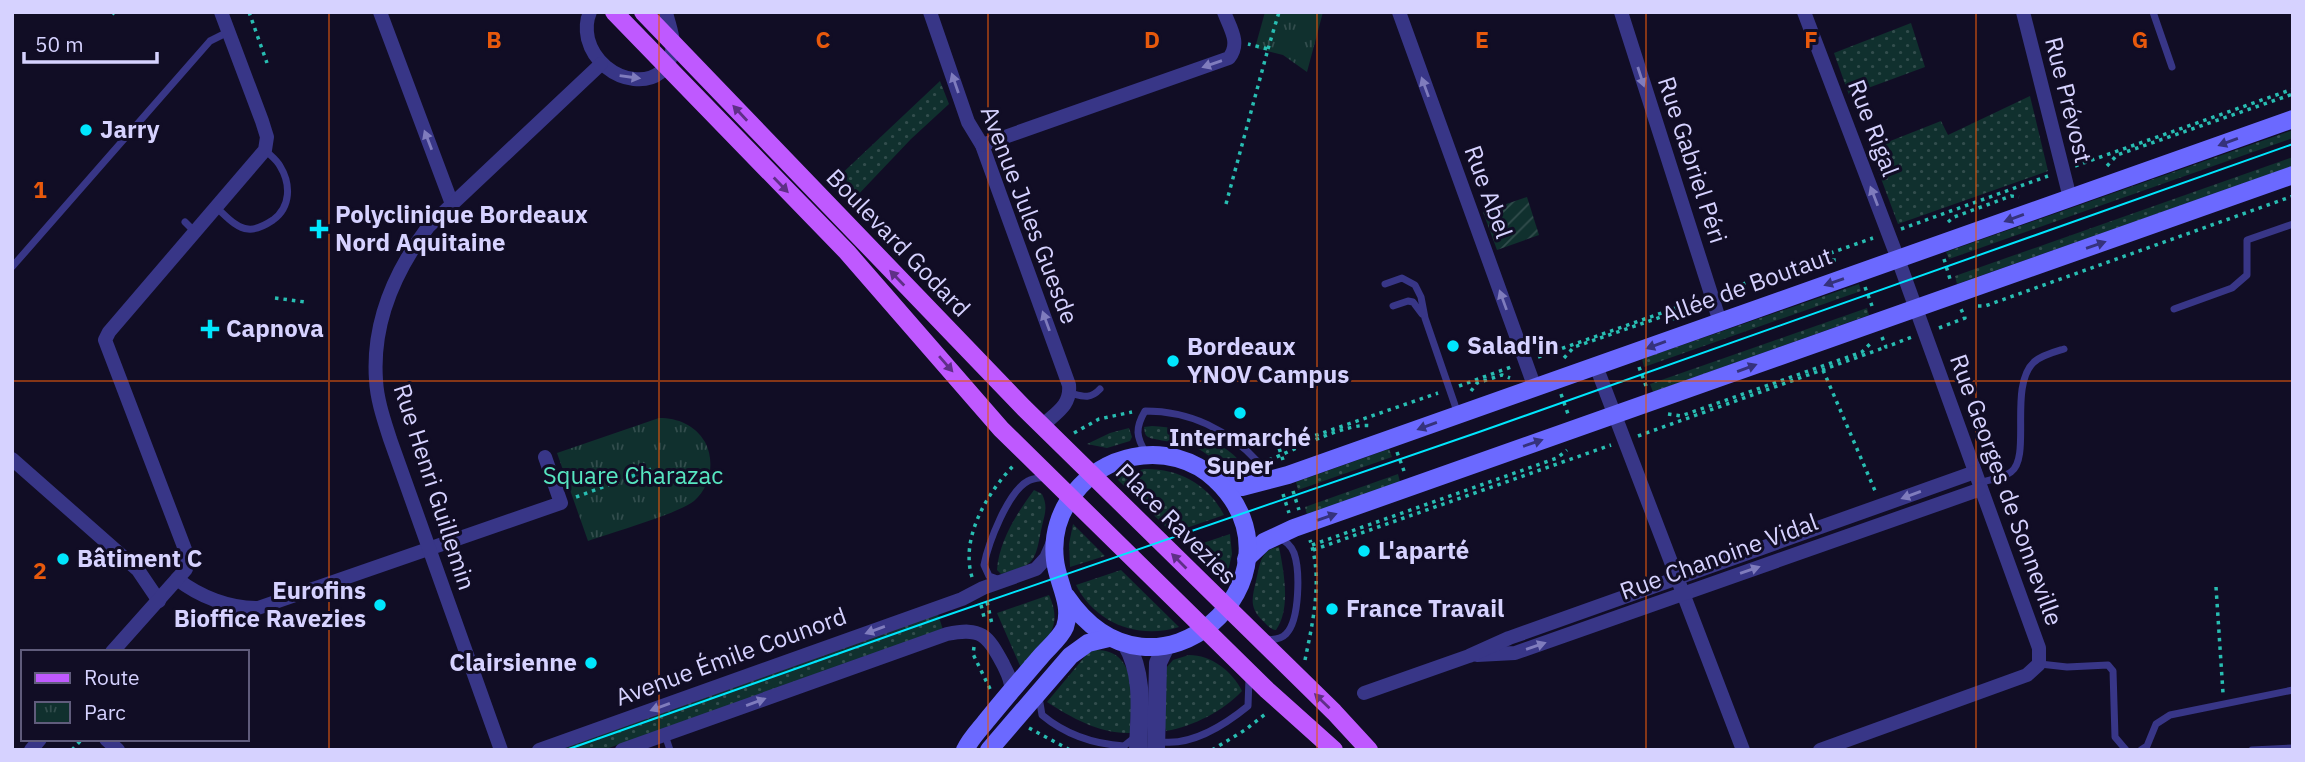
<svg xmlns="http://www.w3.org/2000/svg" width="2305" height="762" font-family="'IBM Plex Sans',sans-serif">
<style>
.grass{fill:url(#grass-dots)}
.park{fill:url(#park-tufts)}
.garden{fill:url(#garden-furrows)}
.lines{fill:none;stroke-linecap:round;stroke-linejoin:round}
.path{stroke:#28bdb2;stroke-width:3.5;stroke-dasharray:3.5 5;stroke-linecap:butt}
.service{stroke:#383687;stroke-width:7}
.minor{stroke:#383687;stroke-width:14}
.tertiary{stroke:#383687;stroke-width:18}
.secondary{stroke:#6b69ff;stroke-width:18}
.primary{stroke:#bf59ff;stroke-width:18}
.tram{stroke:#00e6fd;stroke-width:2}
.oneway{fill:#7f7cbd}
.oneway2{fill:#5f2f87}
.oneway3{fill:#35327c}
.grid{fill:none;stroke:#e8590c;stroke-width:2;stroke-opacity:0.55}
.poi-dot{fill:#00e6fd;stroke:#110d25;stroke-width:2.5}
.labels{text-anchor:middle;stroke-width:6;stroke-linejoin:round;paint-order:stroke}
.street-label{font-size:24px;fill:#d6d2ff;stroke:#110d25}
.poi-label{font-size:24px;font-weight:bold;fill:#d6d2ff;stroke:#110d25;text-anchor:start}
.park-label{font-size:24px;fill:#57e6c1;stroke:#110d25}
.grid-label{font-size:23px;text-anchor:middle;font-weight:bold;fill:#e8590c;stroke:#110d25;stroke-width:6;stroke-linejoin:round;paint-order:stroke}
</style>
<defs>
<pattern id="grass-dots" width="8" height="8" patternUnits="userSpaceOnUse" patternTransform="scale(1.75)"><rect width="8" height="8" fill="#10302e"/><path d="M2 2h.1M6 6h.1" fill="none" stroke="#324d4d" stroke-width="1.8" stroke-linecap="round"/></pattern>
<pattern id="park-tufts" width="24" height="20" patternUnits="userSpaceOnUse" patternTransform="scale(1.75)"><rect width="24" height="20" fill="#10302e"/><path d="M3 7l-1-3M5 7V3M7 7l1-3M15 17l-1-3M17 17v-4M19 17l1-3" fill="none" stroke="#324d4d"/></pattern>
<pattern id="garden-furrows" width="10" height="10" patternUnits="userSpaceOnUse" patternTransform="scale(1.75)"><rect width="10" height="10" fill="#10302e"/><path d="M-1 1l2-2M0 10L10 0M9 11l2-2" fill="none" stroke="#324d4d"/></pattern>
</defs>
<rect width="100%" height="100%" fill="#110d25"/>
<g class="grass">
<polygon points="1911,23 1925,67 1849,95 1834,53"/>
<polygon points="940,81 949,104 911,139 854,199 834,181"/>
<polygon points="2030,96 2048,171 1898,224 1870,149 1941,121 1948,135"/>
<polygon points="2293,130 2293,138 1949,259 1946,252"/>
<polygon points="2293,157 2293,166 1957,284 1955,276"/>
<polygon points="1859,284 1861,291 1644,367 1642,359"/>
<polygon points="1867,308 1869,315 1653,392 1650,384"/>
<path d="M1152 426C1189 428 1233 442 1251 477 1229 478 1213 454 1192 446 1183 443 1153 440 1148 437 1144 434 1145 432 1144 427Z"/>
<polygon points="1129,428 1132,437 1130,441 1107,448 1087,444 1110,433"/>
<polygon points="1389,449 1392,457 1298,490 1296,482"/>
<path d="M1144 469C1178 468 1208 484 1224 515L1172 533 1115 477Z"/>
<polygon points="1398,474 1400,482 1307,515 1305,507"/>
<path d="M1034 490 1042 494C1048 506 1045 514 1042 526 1035 558 1038 566 1001 574L997 570C999 541 1017 513 1034 490Z"/>
<polygon points="1073,524 1105,556 1070,567 1069,544"/>
<polygon points="1230,534 1232,554 1225,584 1188,548"/>
<path d="M1279 547C1284 572 1291 609 1276 630 1270 629 1268 626 1263 621 1249 608 1252 598 1256 581 1260 565 1260 549 1279 547Z"/>
<path d="M1121 570 1179 627C1138 640 1095 623 1076 585Z"/>
<path d="M1049 595C1065 630 1043 643 1021 668L997 613Z"/>
<polygon points="938,614 943,630 603,750 555,750"/>
<path d="M1094 650C1141 649 1131 703 1130 733 1100 734 1072 718 1047 702L1087 654Z"/>
<path d="M1189 655C1211 655 1232 671 1242 691 1223 711 1194 726 1166 731L1164 725 1166 668 1173 660Z"/>
</g>
<g class="park">
<polygon points="1265,12 1323,12 1307,72 1283,55 1255,48"/>
<path d="M659 418C678 418 695 425 705 442 715 461 711 486 694 501 675 515 613 532 588 541L557 453Z"/>
</g>
<polygon class="garden" points="1527,197 1539,235 1497,250 1483,212"/>
<g class="lines">
<g class="path">
<polyline points="112,12 117,16"/>
<polyline points="249,12 267,63"/>
<polyline points="1268,49 1279,12"/>
<polyline points="2075,166 2293,89"/>
<polyline points="2107,166 2117,155 2293,94"/>
<polyline points="1226,204 1268,49 1248,44"/>
<polyline points="1948,222 1954,217 2011,196 2019,197"/>
<polyline points="1901,229 2048,176"/>
<polyline points="1944,259 1950,279"/>
<polyline points="1865,287 1872,306"/>
<polyline points="1726,290 1873,238"/>
<path d="M1755 292C1770 273 1816 259 1840 260"/>
<polyline points="275,298 305,302"/>
<polyline points="1978,306 1985,306 2293,196"/>
<polyline points="1939,328 1965,318 1961,309"/>
<polyline points="1882,337 1886,347 1912,337"/>
<polyline points="1538,357 1698,300"/>
<polyline points="1564,358 1574,347 1661,317 1676,319"/>
<polyline points="1639,367 1646,386"/>
<polyline points="1823,370 1876,493"/>
<polyline points="1459,386 1511,367"/>
<polyline points="1471,391 1477,383 1502,375 1510,378"/>
<polyline points="1561,394 1568,414"/>
<polyline points="1668,414 1681,416 1862,352 1870,344"/>
<polyline points="1074,433 1099,419 1132,412"/>
<polyline points="1638,436 1886,347"/>
<polyline points="1397,452 1404,471"/>
<path d="M1269 460C1295 450 1347 421 1373 426"/>
<polyline points="1283,460 1279,448 1438,393"/>
<polyline points="1293,491 1299,510"/>
<polyline points="1283,494 1289,513"/>
<polyline points="576,497 654,468"/>
<polyline points="1312,545 1557,458 1567,450"/>
<polyline points="1313,550 1611,445"/>
<path d="M972 577C960 538 987 493 1014 465"/>
<polyline points="2216,587 2223,693"/>
<polyline points="987,602 992,624"/>
<polyline points="981,605 985,621"/>
<polyline points="974,647 973,654 991,691"/>
<path d="M1305 660C1313 621 1323 579 1310 540"/>
<polyline points="1029,728 1070,750"/>
<polyline points="72,750 82,739"/>
<polyline points="1212,750 1245,730 1268,712"/>
</g>
<g class="service">
<polyline points="2153,12 2172,67"/>
<path d="M217 208C226 216 236 228 248 229 256 230 267 224 273 220 291 207 291 184 280 166 277 160 270 155 265 150"/>
<polyline points="185,222 195,232"/>
<polyline points="12,267 210,41 228,32"/>
<polyline points="1385,284 1402,278 1415,285 1421,297 1425,318 1458,414"/>
<polyline points="1393,306 1408,301 1413,302 1422,314"/>
<polyline points="2174,309 2232,288 2247,275 2247,240 2293,224"/>
<path d="M1070 393C1082 396 1090 400 1100 389"/>
<path d="M1146 453C1136 437 1135 428 1145 411 1190 411 1229 430 1259 463"/>
<path d="M1979 483C1989 480 2003 478 2011 472 2032 457 2008 386 2034 362 2042 355 2054 352 2064 349"/>
<path d="M1000 580 989 576 984 565C988 544 1008 491 1028 481 1033 478 1040 478 1045 477"/>
<path d="M1266 639C1273 640 1281 639 1286 634 1300 620 1300 570 1294 553 1291 545 1285 541 1279 537"/>
<polyline points="2040,664 2067,667 2108,665 2113,671 2115,737 2126,750"/>
<path d="M1039 697 1042 715C1066 735 1093 744 1124 746L1134 738"/>
<polyline points="665,735 670,750"/>
<path d="M1160 737 1163 742C1193 745 1226 724 1248 706L1249 678"/>
<polyline points="2141,750 2147,746 2156,724 2170,715 2293,690"/>
<polyline points="2252,750 2293,748"/>
</g>
<g class="minor">
<polyline points="380,12 452,204"/>
<path d="M590 12C586 21 586 30 588 39 600 85 670 98 673 44 673 34 668 22 666 12"/>
<path d="M930 12 968 122 982 145 1069 385C1071 405 1057 412 1043 425"/>
<polyline points="1399,12 1535,388"/>
<polyline points="1621,12 1720,322"/>
<polyline points="1804,12 1898,259 2039,648 2039,664 2027,675 1820,750"/>
<polyline points="2023,12 2070,198"/>
<path d="M982 145 1229 58C1241 43 1230 28 1224 12"/>
<polyline points="1596,366 1743,750"/>
<polyline points="12,459 138,570 159,601"/>
<path d="M177 579C200 597 229 608 258 608L561 503 545 457"/>
<polyline points="112,652 186,569 186,552 105,340 109,332 265,150 267,137 262,121 221,12"/>
<polyline points="1477,655 1515,653 1981,489"/>
<polyline points="1364,693 1469,656 1509,638 1975,472"/>
<polyline points="106,739 118,750"/>
<polyline points="31,750 40,739"/>
<path d="M501 750 390 439C384 420 377 400 376 380 372 323 395 271 428 227L601 64"/>
<polyline points="539,750 962,599 983,588 1036,569 1046,558 1054,540"/>
<path d="M622 750 947 634C982 627 987 635 1003 664 1007 673 1012 680 1011 690"/>
</g>
<g class="tertiary">
<path d="M1126 644C1145 676 1139 714 1138 750"/>
<polyline points="1156,750 1158,663 1166,646"/>
</g>
<g class="secondary">
<polyline points="1217,481 1242,487 1288,475 2293,119"/>
<polyline points="1246,559 1264,542 1294,528 2293,175"/>
<path d="M965 750C970 739 980 729 987 720 1005 698 1023 677 1042 655 1049 647 1061 637 1065 627 1073 604 1057 582 1055 560 1049 510 1086 466 1133 457 1163 451 1194 459 1216 480 1316 576 1155 727 1066 596"/>
<polyline points="989,750 1070,656 1088,643 1109,638"/>
</g>
<g class="primary">
<polyline points="614,12 847,252 1001,429 1267,690 1334,750"/>
<polyline points="643,12 1024,408 1334,712 1369,750"/>
</g>
<polyline class="tram" points="566,750 939,618 1479,432 2293,144"/>
</g>
<defs><path id="oneway-solid" d="M-6-.8H1V-3.2L6.5 0L1 3.2V.8H-6Z" transform="scale(1.75)"/></defs>
<g class="oneway">
<use href="#oneway-solid" transform="translate(1212 64) rotate(161)"/>
<use href="#oneway-solid" transform="translate(630 77) rotate(8)"/>
<use href="#oneway-solid" transform="translate(1641 77) rotate(72)"/>
<use href="#oneway-solid" transform="translate(955 83) rotate(-109)"/>
<use href="#oneway-solid" transform="translate(1425 87) rotate(-110)"/>
<use href="#oneway-solid" transform="translate(428 140) rotate(-111)"/>
<use href="#oneway-solid" transform="translate(1874 196) rotate(-111)"/>
<use href="#oneway-solid" transform="translate(1503 300) rotate(-110)"/>
<use href="#oneway-solid" transform="translate(1046 321) rotate(-110)"/>
<use href="#oneway-solid" transform="translate(1911 495) rotate(160)"/>
<use href="#oneway-solid" transform="translate(1750 570) rotate(-19)"/>
<use href="#oneway-solid" transform="translate(875 630) rotate(160)"/>
<use href="#oneway-solid" transform="translate(1536 646) rotate(-19)"/>
<use href="#oneway-solid" transform="translate(756 702) rotate(-20)"/>
<use href="#oneway-solid" transform="translate(660 707) rotate(160)"/>
</g>
<g class="oneway2">
<use href="#oneway-solid" transform="translate(740 113) rotate(-133)"/>
<use href="#oneway-solid" transform="translate(781 185) rotate(46)"/>
<use href="#oneway-solid" transform="translate(897 278) rotate(-134)"/>
<use href="#oneway-solid" transform="translate(946 364) rotate(49)"/>
<use href="#oneway-solid" transform="translate(1179 561) rotate(-135)"/>
<use href="#oneway-solid" transform="translate(1322 701) rotate(-136)"/>
</g>
<g class="oneway3">
<use href="#oneway-solid" transform="translate(2228 142) rotate(160)"/>
<use href="#oneway-solid" transform="translate(2014 218) rotate(160)"/>
<use href="#oneway-solid" transform="translate(2096 245) rotate(-19)"/>
<use href="#oneway-solid" transform="translate(1834 282) rotate(161)"/>
<use href="#oneway-solid" transform="translate(1656 345) rotate(160)"/>
<use href="#oneway-solid" transform="translate(1747 368) rotate(-20)"/>
<use href="#oneway-solid" transform="translate(1427 426) rotate(160)"/>
<use href="#oneway-solid" transform="translate(1533 443) rotate(-19)"/>
<use href="#oneway-solid" transform="translate(1327 517) rotate(-19)"/>
</g>
<path class="grid" d="M329 12V750M659 12V750M988 12V750M1317 12V750M1646 12V750M1976 12V750M12 381H2293"/>
<g class="poi-dot">
<circle cx="86" cy="130" r="7"/>
<path d="M315.5 218.5h7v7h7v7h-7v7h-7v-7h-7v-7h7z"/>
<path d="M206.5 318.5h7v7h7v7h-7v7h-7v-7h-7v-7h7z"/>
<circle cx="1453" cy="346" r="7"/>
<circle cx="1173" cy="361" r="7"/>
<circle cx="1240" cy="413" r="7"/>
<circle cx="1364" cy="551" r="7"/>
<circle cx="63" cy="559" r="7"/>
<circle cx="380" cy="605" r="7"/>
<circle cx="1332" cy="609" r="7"/>
<circle cx="591" cy="663" r="7"/>
</g>
<g class="labels">
<g class="street-label">
<text transform="translate(2068 100) rotate(76)" y="8">Rue Prévost</text>
<text transform="translate(1873 128) rotate(69)" y="8">Rue Rigal</text>
<text transform="translate(1692 160) rotate(72)" y="8">Rue Gabriel Péri</text>
<text transform="translate(1488 192) rotate(70)" y="8">Rue Abel</text>
<text transform="translate(1029 215) rotate(69)" y="8">Avenue Jules Guesde</text>
<text transform="translate(898 243) rotate(46)" y="8">Boulevard Godard</text>
<text transform="translate(1747 286) rotate(-20)" y="8">Allée de Boutaut</text>
<text transform="translate(434 487) rotate(72)" y="8">Rue Henri Guillemin</text>
<text transform="translate(2006 490) rotate(70)" y="8">Rue Georges de Sonneville</text>
<text transform="translate(1176 524) rotate(45)" y="8">Place Ravezies</text>
<text transform="translate(1719 557) rotate(-20)" y="8">Rue Chanoine Vidal</text>
<text transform="translate(731 657) rotate(-20)" y="8">Avenue Émile Counord</text>
</g>
<g class="poi-label">
<text x="100" y="138">Jarry</text>
<text x="335" y="223">Polyclinique Bordeaux<tspan x="335" dy="28">Nord Aquitaine</tspan></text>
<text x="226" y="337">Capnova</text>
<text x="1467" y="354">Salad'in</text>
<text x="1187" y="355">Bordeaux<tspan x="1187" dy="28">YNOV Campus</tspan></text>
<text x="1240" y="446" text-anchor="middle">Intermarché<tspan x="1240" dy="28">Super</tspan></text>
<text x="1378" y="559">L'aparté</text>
<text x="77" y="567">Bâtiment C</text>
<text x="366" y="599" text-anchor="end">Eurofins<tspan x="366" dy="28">Bioffice Ravezies</tspan></text>
<text x="1346" y="617">France Travail</text>
<text x="577" y="671" text-anchor="end">Clairsienne</text>
</g>
<g class="park-label">
<text x="633" y="484">Square Charazac</text>
</g>
</g>
<g class="grid-label">
<text x="494" y="48">B</text>
<text x="823" y="48">C</text>
<text x="1152" y="48">D</text>
<text x="1482" y="48">E</text>
<text x="1811" y="48">F</text>
<text x="2140" y="48">G</text>
<text x="40" y="198">1</text>
<text x="40" y="579">2</text>
</g>
<rect width="2305" height="762" fill="none" stroke="#d6d2ff" stroke-width="28"/>
<rect x="21" y="650" width="228" height="91" fill="#110d25" stroke="#605c7c" stroke-width="2"/>
<rect x="35" y="673" width="35" height="10" fill="#bf59ff" stroke="#605c7c" stroke-width="2"/>
<text x="84" y="685" font-size="21" fill="#d6d2ff">Route</text>
<rect x="35" y="702" width="35" height="21" fill="url(#park-tufts)" stroke="#605c7c" stroke-width="2"/>
<text x="84" y="720" font-size="21" fill="#d6d2ff">Parc</text>
<path d="M24 52v10h133v-10" fill="none" stroke="#d6d2ff" stroke-width="3.5"/>
<text x="35" y="52" font-size="21" fill="#d6d2ff" stroke="#110d25" stroke-width="5" paint-order="stroke">50 m</text>
</svg>
